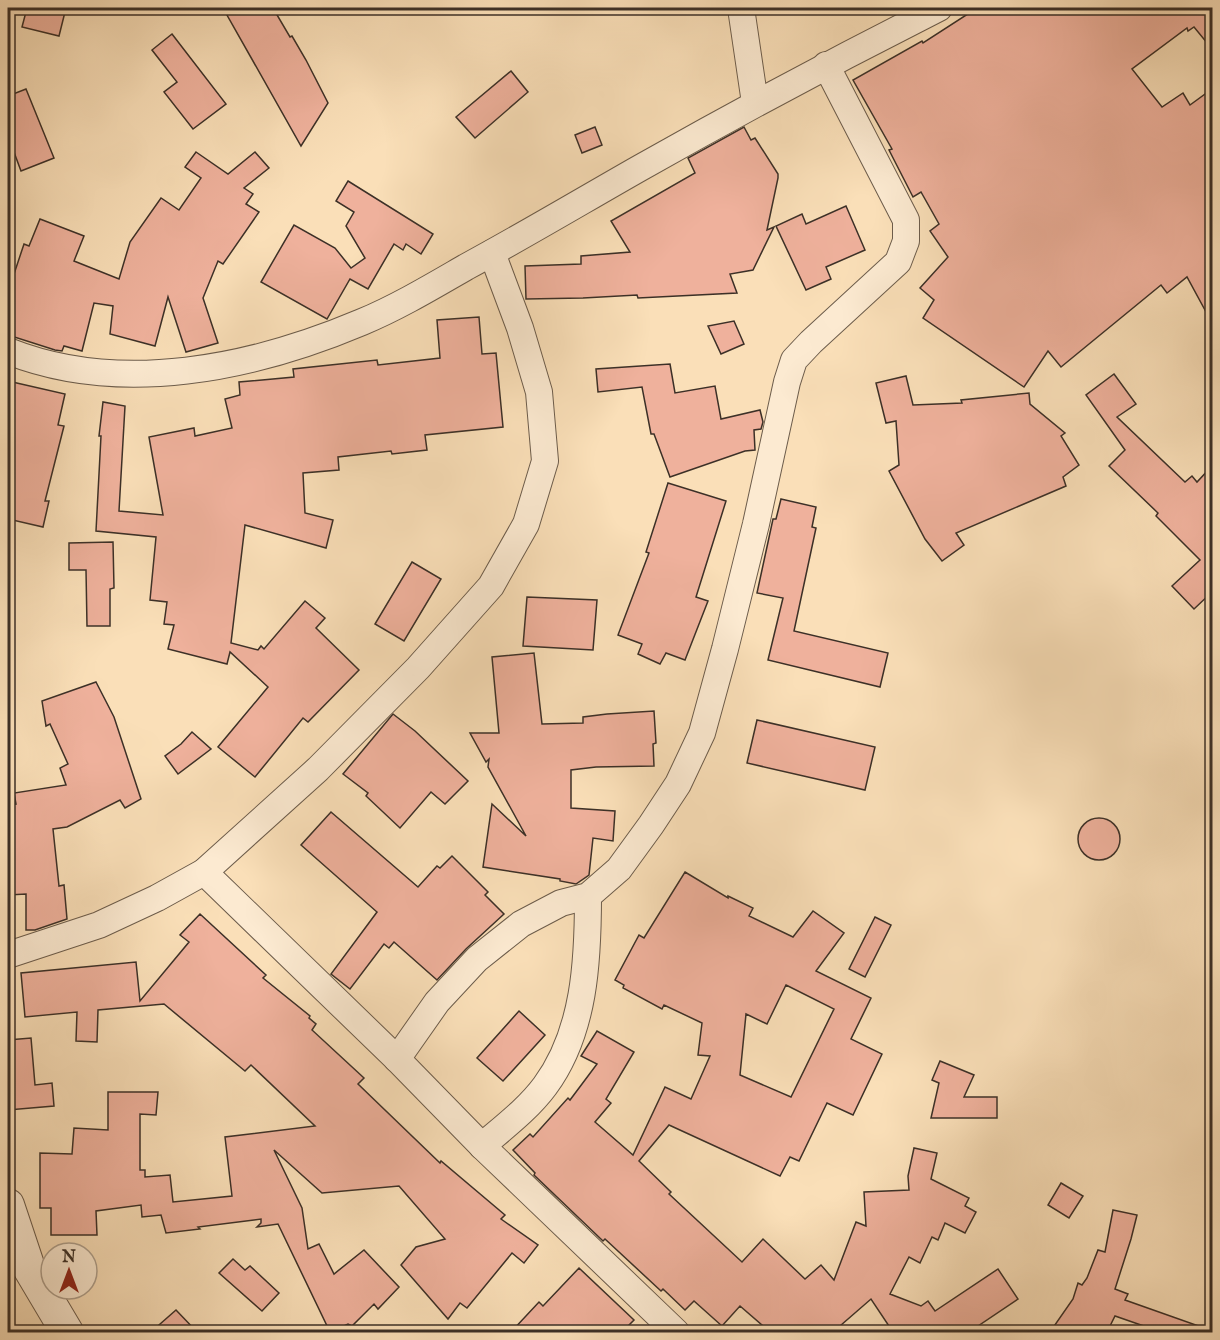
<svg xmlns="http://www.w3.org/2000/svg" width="1220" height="1340" font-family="'IM FELL English',serif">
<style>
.building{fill:#efb19c;stroke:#3c3027;stroke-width:1.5;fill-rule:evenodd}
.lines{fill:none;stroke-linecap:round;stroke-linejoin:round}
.minor-casing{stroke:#6c5c4b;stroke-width:28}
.tertiary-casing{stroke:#6c5c4b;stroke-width:34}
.minor{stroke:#fcead1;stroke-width:26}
.tertiary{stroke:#fcead1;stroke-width:32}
</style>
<rect width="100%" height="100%" fill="#fadfb8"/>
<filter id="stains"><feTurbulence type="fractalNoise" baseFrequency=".00333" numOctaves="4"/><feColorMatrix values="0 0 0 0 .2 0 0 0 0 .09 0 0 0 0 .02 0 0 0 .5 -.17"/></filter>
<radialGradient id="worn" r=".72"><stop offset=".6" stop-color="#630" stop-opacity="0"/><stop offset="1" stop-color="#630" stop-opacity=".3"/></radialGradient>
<g class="building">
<polygon points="27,8 66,8 59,36 22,27"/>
<polygon points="223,8 273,8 290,37 292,36 306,60 328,103 301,146"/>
<polygon points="977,8 1212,8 1212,49 1194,27 1188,31 1187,28 1132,69 1162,107 1183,93 1190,105 1212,89 1212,323 1187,277 1167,293 1161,285 1061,367 1048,351 1024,387 923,318 934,300 920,288 948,257 930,231 939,224 921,192 913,197 889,150 892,149 853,80 922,41 923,43"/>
<polygon points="172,34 226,104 193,129 164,92 177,82 152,50"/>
<polygon points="511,71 528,92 475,138 456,117"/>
<polygon points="26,89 54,158 21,171 8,136 8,96"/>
<polygon points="595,127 602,145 582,153 575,135"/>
<polygon points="744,127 751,140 755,138 778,174 778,178 767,230 774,227 753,270 730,274 737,293 638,298 637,295 583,298 526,299 525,266 581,264 581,256 630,252 611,221 695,173 688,158"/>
<polygon points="196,152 228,174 255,152 269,168 244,188 253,194 246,204 259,212 223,264 218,261 203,298 218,343 186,352 168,297 155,346 110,334 113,306 94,303 82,351 64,346 62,351 55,350 8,335 8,303 14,284 11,283 24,244 29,246 40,219 84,236 74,261 119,279 130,242 161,198 179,210 201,178 185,167"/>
<polygon points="348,181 433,234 421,254 406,244 403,250 394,244 368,289 350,279 327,319 261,282 294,225 335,248 351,268 365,258 346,226 354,212 336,201"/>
<polygon points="846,206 865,250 826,267 831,279 806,290 776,226 802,214 806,224"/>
<polygon points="479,317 482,354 496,353 503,427 425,435 427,450 392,454 391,451 338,457 339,470 303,473 305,513 333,520 326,548 245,525 231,643 258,650 261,646 264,649 305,601 325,618 316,628 359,670 308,722 303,718 255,777 218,747 268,687 230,652 227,664 168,649 174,625 164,624 167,602 150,600 156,537 96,531 101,436 99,436 103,402 125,406 119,511 163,515 149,437 194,428 195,436 232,428 225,399 240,395 239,382 294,377 293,369 377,360 378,365 440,358 437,320"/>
<polygon points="734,321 744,344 721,354 708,326"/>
<polygon points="670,364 675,393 715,386 721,419 760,410 763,422 761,429 754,430 755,450 745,451 670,477 654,434 651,434 642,387 598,392 596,369"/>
<polygon points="1114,374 1136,404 1117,417 1185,482 1192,476 1197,482 1212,466 1212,592 1194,609 1172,586 1200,560 1156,516 1158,513 1109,466 1125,450 1086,395"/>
<polygon points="906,376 913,405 962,403 961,400 1029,393 1030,404 1065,433 1061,436 1079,465 1063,477 1066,486 956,533 964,545 942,561 925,539 889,471 899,465 896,421 886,423 876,383"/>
<polygon points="8,381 65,394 58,425 64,426 45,501 49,501 43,527 8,519"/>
<polygon points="668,483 726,501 696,597 708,601 685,660 666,653 660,664 638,654 642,644 618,635 649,553 646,552"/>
<polygon points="781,499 816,507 812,527 816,528 794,631 888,653 880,687 768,660 783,598 757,593 773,519 776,519"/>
<polygon points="113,542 114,588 110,589 110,626 87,626 86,570 69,570 69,543"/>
<polygon points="412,562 441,579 404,641 375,624"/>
<polygon points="527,597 597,600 593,650 523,646"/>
<polygon points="534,653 542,724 583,723 583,717 607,714 654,711 656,743 653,744 654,766 596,767 571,770 571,808 615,811 613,841 593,838 589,875 576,884 560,881 560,879 483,867 492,804 526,836 488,767 489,759 486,762 470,733 499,733 492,657"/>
<polygon points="96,682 114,717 141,799 125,808 120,800 67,827 53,829 59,886 64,885 67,919 35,930 26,930 26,894 8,895 8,805 16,804 14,793 66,785 60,768 68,764 50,724 46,726 42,701"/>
<polygon points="393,714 415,731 468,781 445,804 431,792 400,828 366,796 368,793 343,774"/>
<polygon points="757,720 875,747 865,790 747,763"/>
<polygon points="192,732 211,749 178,774 165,756 181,744"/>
<polygon points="331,812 418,887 437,866 440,868 452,856 488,892 485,895 504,914 466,949 437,980 394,942 389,948 384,944 350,989 331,974 377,912 301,845"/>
<circle cx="1099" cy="839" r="21"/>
<path d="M685 872 728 898V896L753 908 749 916 793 937 813 911 844 933 816 971 871 998 851 1039 882 1054 853 1115 827 1103 799 1161 790 1157 780 1176 669 1125 639 1161 671 1192 669 1194 742 1262 763 1239 805 1279 821 1265 834 1280 856 1222 866 1226 864 1192 909 1190 908 1176 914 1148 937 1153 931 1179 969 1198 965 1206 976 1212 965 1233 945 1223 938 1240 932 1237 920 1263 909 1257 890 1294 921 1306 928 1301 935 1311 998 1269 1018 1299 969 1332H885L891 1329 871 1299 833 1332H770L740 1306 722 1326 694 1301 685 1310 663 1289 661 1291 605 1239 603 1241 534 1175 535 1173 513 1150 530 1134 533 1137 568 1098 570 1100 597 1064 581 1056 597 1031 634 1052 606 1099 611 1103 595 1122 633 1155 665 1087 691 1099 710 1056 698 1055 702 1023 664 1005 662 1009 623 988 624 985 615 980 639 935 644 938ZM786 985 834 1009 791 1097 740 1075 746 1014 767 1024Z"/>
<polygon points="200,914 266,975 263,978 310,1016 309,1018 316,1024 312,1030 364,1078 358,1084 440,1163 441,1161 505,1215 501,1219 538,1245 524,1263 512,1253 467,1308 460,1303 448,1319 401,1265 416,1247 445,1239 399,1186 322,1193 274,1150 302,1208 308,1249 319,1244 334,1274 364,1250 399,1287 378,1309 374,1304 352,1326 348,1324 330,1332 278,1224 257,1227 261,1223 261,1219 198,1227 200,1229 166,1233 161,1215 142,1217 141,1205 96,1211 97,1235 51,1235 51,1208 40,1208 40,1153 72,1154 74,1128 108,1130 108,1092 158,1092 156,1115 140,1114 140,1170 145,1170 145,1177 170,1175 173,1202 232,1196 225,1137 315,1126 251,1065 245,1071 164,1004 98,1010 97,1042 76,1041 77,1012 25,1017 21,973 136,962 140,1001 189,942 180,935"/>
<polygon points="875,917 891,925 865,977 849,969"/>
<polygon points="519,1011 545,1035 503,1081 477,1058"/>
<polygon points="31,1038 35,1085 52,1083 54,1106 8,1110 8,1040"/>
<polygon points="940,1061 974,1075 964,1097 997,1097 997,1118 931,1118 939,1083 932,1080"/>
<polygon points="1061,1183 1083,1196 1069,1218 1048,1205"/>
<polygon points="1113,1210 1137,1215 1131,1239 1115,1289 1128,1294 1125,1300 1210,1330 1210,1332 1161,1332 1115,1316 1107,1332 1050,1332 1073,1299 1078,1283 1082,1285 1087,1278 1098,1250 1105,1252"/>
<polygon points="233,1259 245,1270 250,1266 279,1293 262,1311 219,1273"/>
<polygon points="579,1268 634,1320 622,1332 511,1332 539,1302 543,1306"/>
<polygon points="176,1310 197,1332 151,1332"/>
</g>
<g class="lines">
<defs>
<g id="minor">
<polyline points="741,8 755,103"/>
<path d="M8 351C121 396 253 368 362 322 398 307 433 286 466 267 525 235 582 201 640 168 739 112 838 59 939 8"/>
<polyline points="204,872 397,1059 482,1146 676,1332"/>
<polyline points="8,955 99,925 157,898 204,872 318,769 418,668 491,586 526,524 545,461 539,392 520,328 492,253"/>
<polyline points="397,1059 437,1002 477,959 521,924 561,903 588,896 619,869 651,825 678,784 702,733 725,649 756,524 787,382 794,360 811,342 898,262 906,241 906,220 826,65"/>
<path d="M482 1146C504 1127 528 1109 545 1086 585 1032 588 960 588 896"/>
</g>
<polyline id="tertiary" points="8,1205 29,1268 67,1332"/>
</defs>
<use href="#minor" class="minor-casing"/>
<use href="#tertiary" class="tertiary-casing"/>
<use href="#minor" class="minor"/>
<use href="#tertiary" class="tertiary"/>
</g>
<rect width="1220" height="1340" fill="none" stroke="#fadfb8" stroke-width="30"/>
<rect x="9" y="9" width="1202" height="1322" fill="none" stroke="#3c3027" stroke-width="3"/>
<rect x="15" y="15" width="1190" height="1310" fill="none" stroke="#3c3027" stroke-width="1.5"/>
<g transform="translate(69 1271)"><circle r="28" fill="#fcead1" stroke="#afa08d" stroke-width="1.5"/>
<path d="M0-4.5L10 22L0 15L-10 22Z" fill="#8f2418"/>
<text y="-9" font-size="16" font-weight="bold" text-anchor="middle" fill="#3c3027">N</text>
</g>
<rect width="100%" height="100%" filter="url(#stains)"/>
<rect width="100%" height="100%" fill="url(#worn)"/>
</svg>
